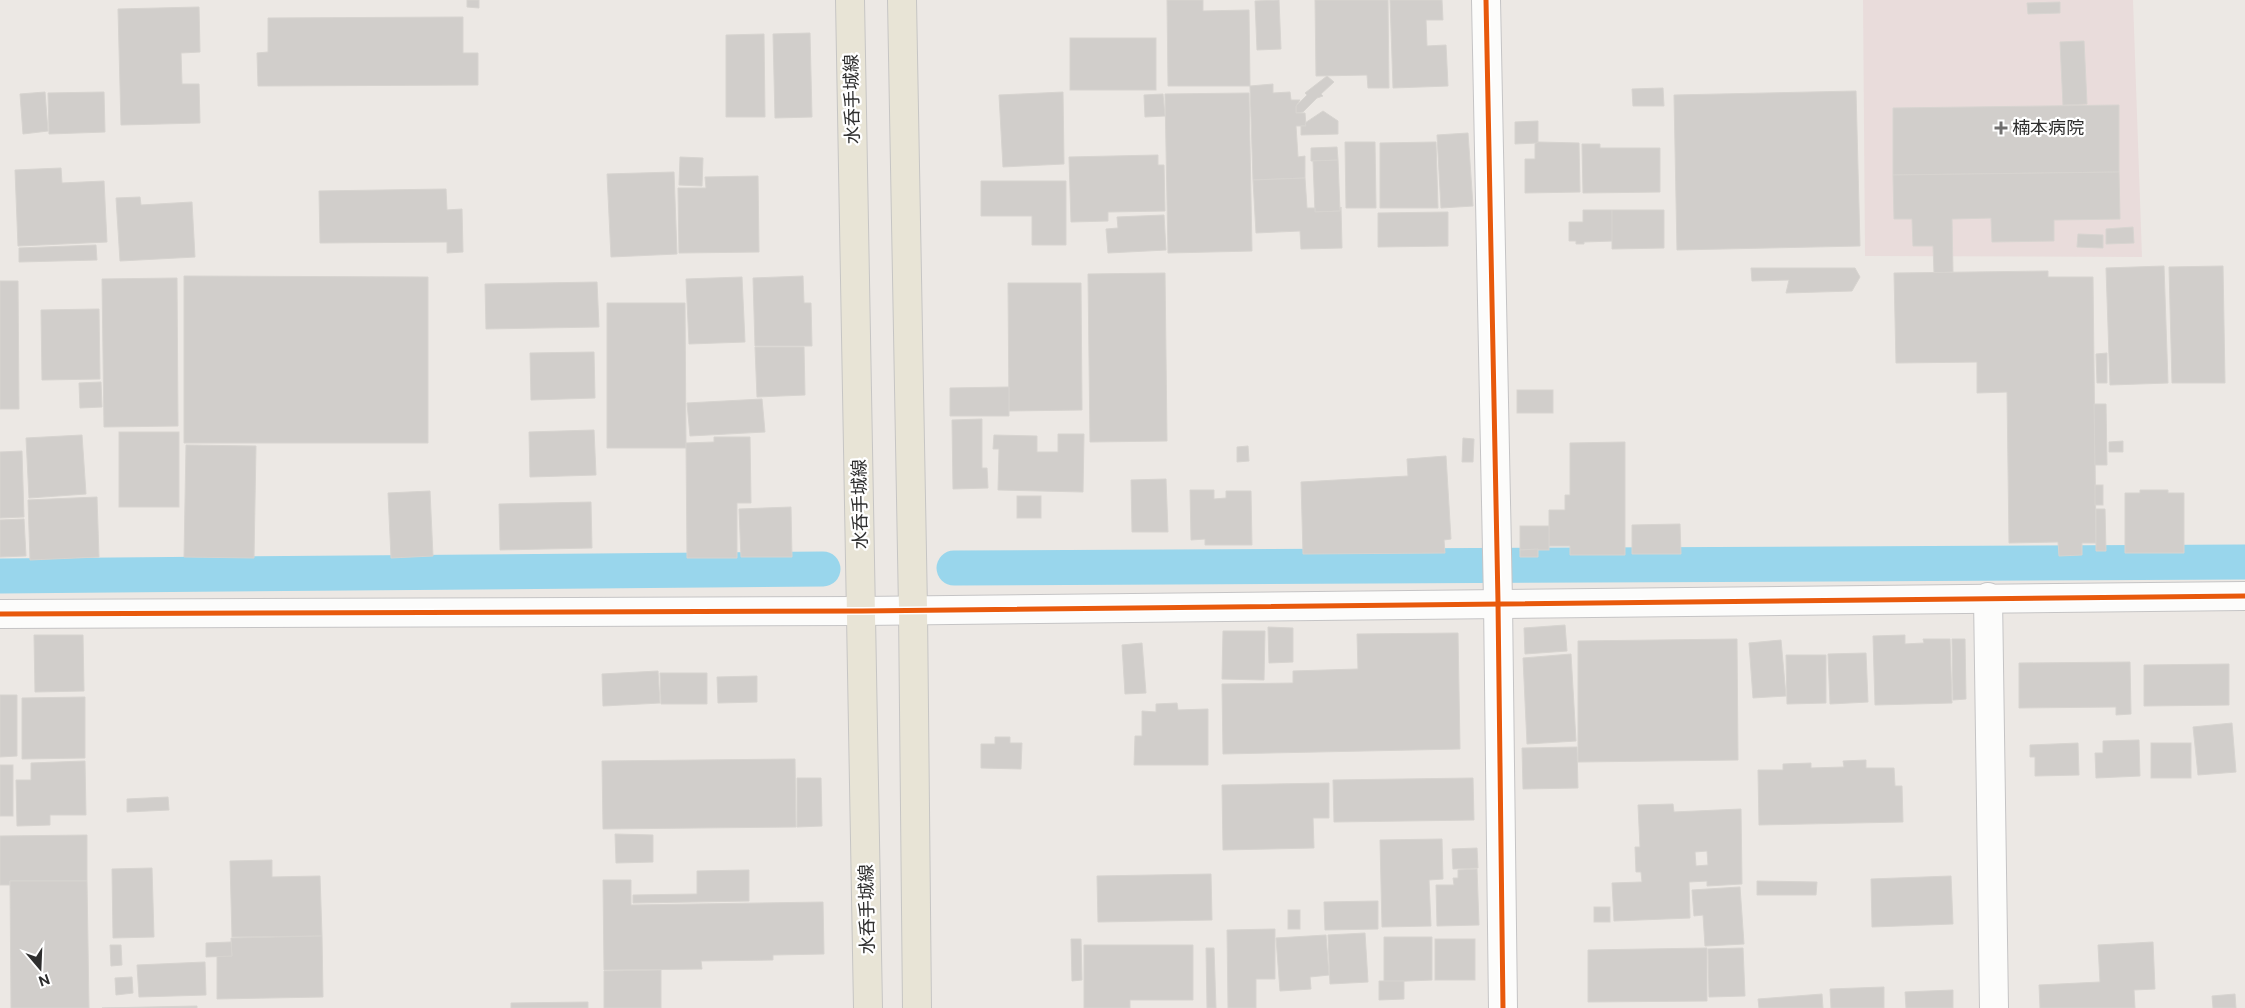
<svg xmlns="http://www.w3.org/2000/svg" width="2245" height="1008" font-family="'Public Sans','Noto Sans JP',sans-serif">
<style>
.medical{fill:#e9dcdb}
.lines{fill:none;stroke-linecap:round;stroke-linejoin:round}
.canal{stroke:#99d6ec;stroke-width:35}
.building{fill:#d1cecb;stroke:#d7d4d0;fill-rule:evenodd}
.minor-casing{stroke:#c5c4c5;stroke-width:30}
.major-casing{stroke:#c6c5c4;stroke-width:30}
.minor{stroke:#fcfcfb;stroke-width:28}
.major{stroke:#e8e4d6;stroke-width:28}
.cycleway-casing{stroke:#fff;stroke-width:8}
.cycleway{stroke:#e8590c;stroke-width:5}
.poi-dot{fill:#706f6e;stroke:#fff;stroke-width:2}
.labels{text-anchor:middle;stroke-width:4.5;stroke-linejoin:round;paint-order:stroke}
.street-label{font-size:18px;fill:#2e2e2e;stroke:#fff}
.poi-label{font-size:18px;fill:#2e2e2e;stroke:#fff;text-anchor:start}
</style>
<rect width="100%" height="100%" fill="#ece8e4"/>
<polygon class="medical" points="1863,0 2133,0 2142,257 1865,256"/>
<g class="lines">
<g class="canal">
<polyline points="954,568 2245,562"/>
<polyline points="0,576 823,569"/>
</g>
</g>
<g class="building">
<polygon points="467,0 479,0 479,8 467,7"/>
<polygon points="1167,0 1203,0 1203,11 1249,10 1250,86 1168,86"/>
<polygon points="1279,0 1281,49 1257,50 1255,1"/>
<polygon points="1315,0 1388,0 1389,88 1368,88 1367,75 1316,76"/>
<polygon points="1390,0 1442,0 1443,20 1426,20 1427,46 1446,45 1448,86 1393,88"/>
<polygon points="2060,2 2060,13 2028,14 2027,3"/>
<polygon points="199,7 200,52 181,53 182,84 199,84 200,123 121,125 118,9"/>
<polygon points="463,17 463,53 478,53 478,85 258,86 257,53 268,52 268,18"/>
<polygon points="810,33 812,117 775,118 773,34"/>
<polygon points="764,34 765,117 726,117 726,35"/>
<rect x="1070" y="38" width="86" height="52"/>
<polygon points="2084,41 2087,104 2063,105 2060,42"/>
<polygon points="1327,76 1334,82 1321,94 1323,96 1317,98 1303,112 1296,113 1296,106 1307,95 1305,93"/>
<polygon points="1273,84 1273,93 1290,92 1291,100 1300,100 1296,106 1296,113 1305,113 1306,126 1296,126 1298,157 1305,156 1305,178 1253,180 1250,86"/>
<polygon points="1663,88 1664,106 1633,106 1632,89"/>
<polygon points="1856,91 1860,246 1677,250 1674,95"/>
<polygon points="45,92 48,131 23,134 20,94"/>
<polygon points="104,92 105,132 49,134 48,93"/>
<polygon points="1063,92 1064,164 1003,167 999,95"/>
<polygon points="1249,93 1252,251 1168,253 1165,94"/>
<polygon points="1163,94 1165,116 1145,117 1144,95"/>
<polygon points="2119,105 2119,172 1893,175 1893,108"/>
<polygon points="1323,111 1338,121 1338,134 1301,135 1301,126 1306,126 1305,123"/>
<polygon points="1538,121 1538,143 1515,144 1515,122"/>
<polygon points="1468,133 1473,206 1441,208 1437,135"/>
<polygon points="1345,142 1375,142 1376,208 1346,208"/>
<polygon points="1436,142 1438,208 1380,208 1380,143"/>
<polygon points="1538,142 1579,143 1580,192 1525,193 1525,159 1535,159 1535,144"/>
<polygon points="1582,144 1600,144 1600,148 1660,148 1660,192 1583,193"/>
<polygon points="1337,147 1338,160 1311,161 1311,148"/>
<polygon points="1158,155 1158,165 1164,165 1165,211 1108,212 1108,221 1071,222 1069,157"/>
<polygon points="680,157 703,158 702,186 679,185"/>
<polygon points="1338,160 1340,211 1315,212 1313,161"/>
<polygon points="61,168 62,183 104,181 107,242 18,246 15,170"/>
<polygon points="674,172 677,254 611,257 607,174"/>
<polygon points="2119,172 2120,219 2054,220 2054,241 1992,242 1991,218 1952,219 1953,272 1934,273 1933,246 1913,246 1912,219 1894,219 1893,175"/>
<polygon points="758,176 759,252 679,253 678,188 706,188 705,177"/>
<polygon points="1305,178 1307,208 1315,208 1315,212 1340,211 1341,207 1342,248 1301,249 1300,231 1256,233 1253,180"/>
<polygon points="981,181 1066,181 1066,245 1032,245 1032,216 981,216"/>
<polygon points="446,189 447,210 462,209 463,252 447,253 447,242 320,243 319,191"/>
<polygon points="140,197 141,205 192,202 195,257 120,261 116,198"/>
<polygon points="1583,210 1612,210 1613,241 1584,242 1584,244 1576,244 1576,241 1569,241 1569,222 1583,222"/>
<polygon points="1612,210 1664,210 1664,248 1612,249"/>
<polygon points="1448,212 1448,246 1378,247 1378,213"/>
<polygon points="1164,215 1166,250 1108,253 1106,229 1118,228 1117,217"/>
<polygon points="2133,227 2134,243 2106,244 2106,229"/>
<polygon points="2078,234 2103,235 2103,248 2077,247"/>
<polygon points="96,245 97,260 19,262 19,248"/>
<polygon points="2164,266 2168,383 2110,385 2106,268"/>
<polygon points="2223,266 2225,383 2172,383 2169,267"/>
<polygon points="1751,268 1855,268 1860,277 1852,291 1786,293 1789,280 1752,281"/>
<polygon points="2048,271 2048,277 2093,277 2096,543 2082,543 2082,555 2059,556 2058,542 2009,543 2007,392 1977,393 1977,362 1896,363 1894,273"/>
<polygon points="1165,273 1167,441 1090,442 1088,274"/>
<polygon points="184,276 428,277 428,443 184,443"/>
<polygon points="803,276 804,303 811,303 812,346 755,346 753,278"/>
<polygon points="742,277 745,342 689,344 686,279"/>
<polygon points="177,278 178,426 104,427 102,279"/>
<polygon points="0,281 18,281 19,409 0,409"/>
<polygon points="597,282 599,327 486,329 485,284"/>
<polygon points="1008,283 1081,283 1082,410 1009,411"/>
<polygon points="607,303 685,303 686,448 607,448"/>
<polygon points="99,309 100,379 42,380 41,310"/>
<polygon points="755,347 804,347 805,395 757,397"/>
<polygon points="594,352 595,398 531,400 530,353"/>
<polygon points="2107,353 2107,383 2097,383 2096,354"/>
<polygon points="101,382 102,407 80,408 79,383"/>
<polygon points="1009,387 1009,416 950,416 950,388"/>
<rect x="1517" y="390" width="36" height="23"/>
<polygon points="762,399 765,432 690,436 687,403"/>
<polygon points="2094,404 2106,404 2107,465 2095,465"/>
<polygon points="982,419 982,468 987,468 988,488 953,489 952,420"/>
<polygon points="594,430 596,475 530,477 529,432"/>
<rect x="119" y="432" width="60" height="75"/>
<polygon points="1058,434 1084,434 1083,492 998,490 999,449 993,449 994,435 1037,436 1037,452 1058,452"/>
<polygon points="82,435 86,494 29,498 26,438"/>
<polygon points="714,437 750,437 751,503 737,503 737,558 687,558 686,443 714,442"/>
<polygon points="1463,438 1474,439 1473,462 1462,462"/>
<polygon points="2123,441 2123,452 2109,452 2109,442"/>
<polygon points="1625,442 1625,555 1570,555 1570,546 1549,546 1549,510 1565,510 1565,495 1570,495 1570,443"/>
<polygon points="186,445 256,446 254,558 184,557"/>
<polygon points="1248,446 1249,461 1237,462 1237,447"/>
<polygon points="22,451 24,517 0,518 0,452"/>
<polygon points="1446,456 1451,539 1444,540 1445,553 1303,554 1301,482 1408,476 1407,459"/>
<polygon points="1166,479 1168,532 1132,532 1131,480"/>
<rect x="2095" y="485" width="8" height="20"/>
<polygon points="1190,490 1214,490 1214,499 1226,498 1226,491 1251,491 1252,545 1205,545 1205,539 1191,540"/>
<polygon points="2140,490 2168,490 2168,493 2184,493 2184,553 2125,553 2125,493 2140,493"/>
<polygon points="430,491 433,556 391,558 388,493"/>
<rect x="1017" y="496" width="24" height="22"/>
<polygon points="97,497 99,557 30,560 28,500"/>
<polygon points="591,502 592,548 500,550 499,504"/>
<polygon points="791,507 792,557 741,557 739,509"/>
<polygon points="2096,509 2105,509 2106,551 2096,551"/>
<polygon points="24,519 26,556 0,557 0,520"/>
<polygon points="1680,524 1681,554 1632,554 1632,525"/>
<rect x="1520" y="526" width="29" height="24"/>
<polygon points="1538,549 1538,557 1520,557 1520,550"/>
<polygon points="1565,625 1567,651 1525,654 1524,628"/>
<polygon points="1268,627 1293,628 1293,662 1269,663"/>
<polygon points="1223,631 1265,631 1264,680 1222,679"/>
<polygon points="1458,633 1460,749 1223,754 1222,684 1293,683 1293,671 1358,669 1357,634"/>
<polygon points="34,635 83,635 84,691 35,692"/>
<polygon points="1905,635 1905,644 1924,643 1923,639 1950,639 1952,703 1875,705 1873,636"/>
<polygon points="1737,639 1738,760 1578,762 1578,641"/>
<polygon points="1952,639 1965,639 1966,699 1953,700"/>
<polygon points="1781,640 1786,696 1753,698 1749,643"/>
<polygon points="1142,643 1146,693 1125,694 1122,645"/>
<polygon points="1866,653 1868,702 1830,704 1828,654"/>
<polygon points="1571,654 1576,741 1527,744 1523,658"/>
<polygon points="1786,655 1826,655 1826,703 1787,704"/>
<polygon points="2130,662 2131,714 2116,715 2116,707 2019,708 2019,663"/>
<polygon points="2229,664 2229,705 2144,706 2144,665"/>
<polygon points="658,671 660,703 603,706 602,674"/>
<polygon points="660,673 707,673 707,704 661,704"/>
<polygon points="757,676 757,702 718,703 717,677"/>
<polygon points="0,695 17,695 17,756 0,757"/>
<polygon points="85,697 85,758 22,759 22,698"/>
<polygon points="1177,703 1178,710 1208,709 1208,765 1134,765 1135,736 1142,736 1142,711 1156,712 1156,704"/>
<polygon points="2232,723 2236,772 2198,775 2193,727"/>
<polygon points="995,737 1010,737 1010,743 1022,743 1021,769 981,768 981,744 995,744"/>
<polygon points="2139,740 2140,776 2096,778 2095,753 2103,753 2103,741"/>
<polygon points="2078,743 2079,775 2035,776 2035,757 2030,757 2030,745"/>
<rect x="2151" y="743" width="40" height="35"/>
<polygon points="1577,747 1578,788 1523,789 1522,748"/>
<polygon points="795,759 796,827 603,829 602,761"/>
<polygon points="1866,760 1866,768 1894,768 1895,786 1902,786 1903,822 1759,825 1758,770 1783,770 1783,764 1811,763 1811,768 1844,767 1843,761"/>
<polygon points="85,761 86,815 50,815 50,825 17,826 16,780 31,780 31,763"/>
<rect x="0" y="765" width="13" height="51"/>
<polygon points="797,778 821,778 822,826 797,827"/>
<polygon points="1473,778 1474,820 1334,822 1333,780"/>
<polygon points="1329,783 1329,818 1313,818 1314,848 1223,850 1222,785"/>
<polygon points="168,797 169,810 127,812 127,799"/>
<path d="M1673 804 1674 812 1741 809 1742 884 1707 886V881L1689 882 1690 918 1614 921 1612 883 1642 882 1641 872H1636L1635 847H1640L1638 805ZM1707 851 1708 865 1696 866 1695 852Z"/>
<polygon points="615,834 653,835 653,862 616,863"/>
<polygon points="87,835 87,881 10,881 10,885 0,885 0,836"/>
<polygon points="1442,839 1443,879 1429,880 1431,926 1382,927 1380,840"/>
<polygon points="1477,848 1478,868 1453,869 1452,849"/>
<polygon points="272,860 272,877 320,876 322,936 232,937 230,861"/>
<polygon points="152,868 154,937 113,938 112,869"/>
<polygon points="1477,869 1479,925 1437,926 1436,885 1454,885 1453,878 1458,878 1458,870"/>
<polygon points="749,870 749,901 633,903 633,895 697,894 697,871"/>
<polygon points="1211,874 1212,920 1098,922 1097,876"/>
<polygon points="1951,876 1953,924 1872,927 1871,879"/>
<polygon points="603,880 631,880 631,905 823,902 824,954 773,955 773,960 701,961 702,969 604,970"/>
<polygon points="10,881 87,881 89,1008 11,1008"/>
<polygon points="1757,881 1817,882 1816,895 1757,895"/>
<polygon points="1740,887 1744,944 1705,946 1703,915 1694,916 1692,890"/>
<polygon points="1378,901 1378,929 1325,930 1324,902"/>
<rect x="1594" y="907" width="16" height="15"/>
<rect x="1288" y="910" width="12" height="19"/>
<polygon points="1275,929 1275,979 1256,979 1256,1008 1228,1008 1227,930"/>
<polygon points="1365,933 1368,982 1330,984 1328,935"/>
<polygon points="1326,935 1329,975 1310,977 1311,989 1280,991 1276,938"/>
<polygon points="322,936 323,997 217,999 217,956 232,956 231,938"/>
<polygon points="1384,937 1432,937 1432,980 1384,982"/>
<polygon points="1071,939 1081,939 1082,980 1072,981"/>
<rect x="1435" y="939" width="40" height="41"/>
<polygon points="231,942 232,956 206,957 206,943"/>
<polygon points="2153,942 2155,989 2134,990 2135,1008 2040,1008 2039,985 2100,982 2098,945"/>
<polygon points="110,945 121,945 122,965 111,966"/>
<polygon points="1084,945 1193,945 1193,1000 1130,1000 1130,1008 1084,1008"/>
<polygon points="1206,948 1214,948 1216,1008 1207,1008"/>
<polygon points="1707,948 1707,1001 1588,1002 1588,950"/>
<polygon points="1743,948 1745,996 1709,997 1708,949"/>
<polygon points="205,962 206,995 139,997 137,965"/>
<polygon points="661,970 661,1008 604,1008 604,971"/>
<polygon points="132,977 133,993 116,995 115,978"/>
<polygon points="1379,981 1404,981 1404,999 1379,1000"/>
<polygon points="1884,987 1884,1008 1831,1008 1830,989"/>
<polygon points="1953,990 1953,1008 1906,1008 1905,992"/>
<polygon points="1822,994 1823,1008 1759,1008 1758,999"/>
<polygon points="2235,994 2236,1008 2213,1008 2212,996"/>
<polygon points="588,1002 588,1008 511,1008 511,1003"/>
<polygon points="197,1006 197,1008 102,1008"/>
</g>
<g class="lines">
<defs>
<g id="minor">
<polyline points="1486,0 1498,602 1503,1008"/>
<polyline points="1988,597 1994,1008"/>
<polyline points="0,614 862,611 2245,596"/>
</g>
<g id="major">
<polyline points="850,0 868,1008"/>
<polyline points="902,0 913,609 917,1008"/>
</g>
</defs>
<use href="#minor" class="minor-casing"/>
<use href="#major" class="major-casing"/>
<use href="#minor" class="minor"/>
<use href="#major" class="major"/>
<defs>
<g id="cycleway">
<polyline points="1486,0 1498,602 1503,1008"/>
<polyline points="0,614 862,611 2245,596"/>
</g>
</defs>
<use href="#cycleway" class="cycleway-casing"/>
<use href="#cycleway" class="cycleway"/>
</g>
<path class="poi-dot" d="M1998.5 120.5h5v5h5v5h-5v5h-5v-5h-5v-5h5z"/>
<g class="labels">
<g class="street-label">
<text transform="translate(852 99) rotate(-91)" y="6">水呑手城線</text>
<text transform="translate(860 504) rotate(-91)" y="6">水呑手城線</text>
<text transform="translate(867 909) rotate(-91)" y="6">水呑手城線</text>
</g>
<g class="poi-label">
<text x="2012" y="134">楠本病院</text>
</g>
</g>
<g transform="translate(40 968) rotate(161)" stroke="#ffffff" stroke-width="4" paint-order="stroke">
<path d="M0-4L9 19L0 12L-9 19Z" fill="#2e2e2e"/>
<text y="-8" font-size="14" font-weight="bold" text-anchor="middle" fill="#2e2e2e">N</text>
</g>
</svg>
